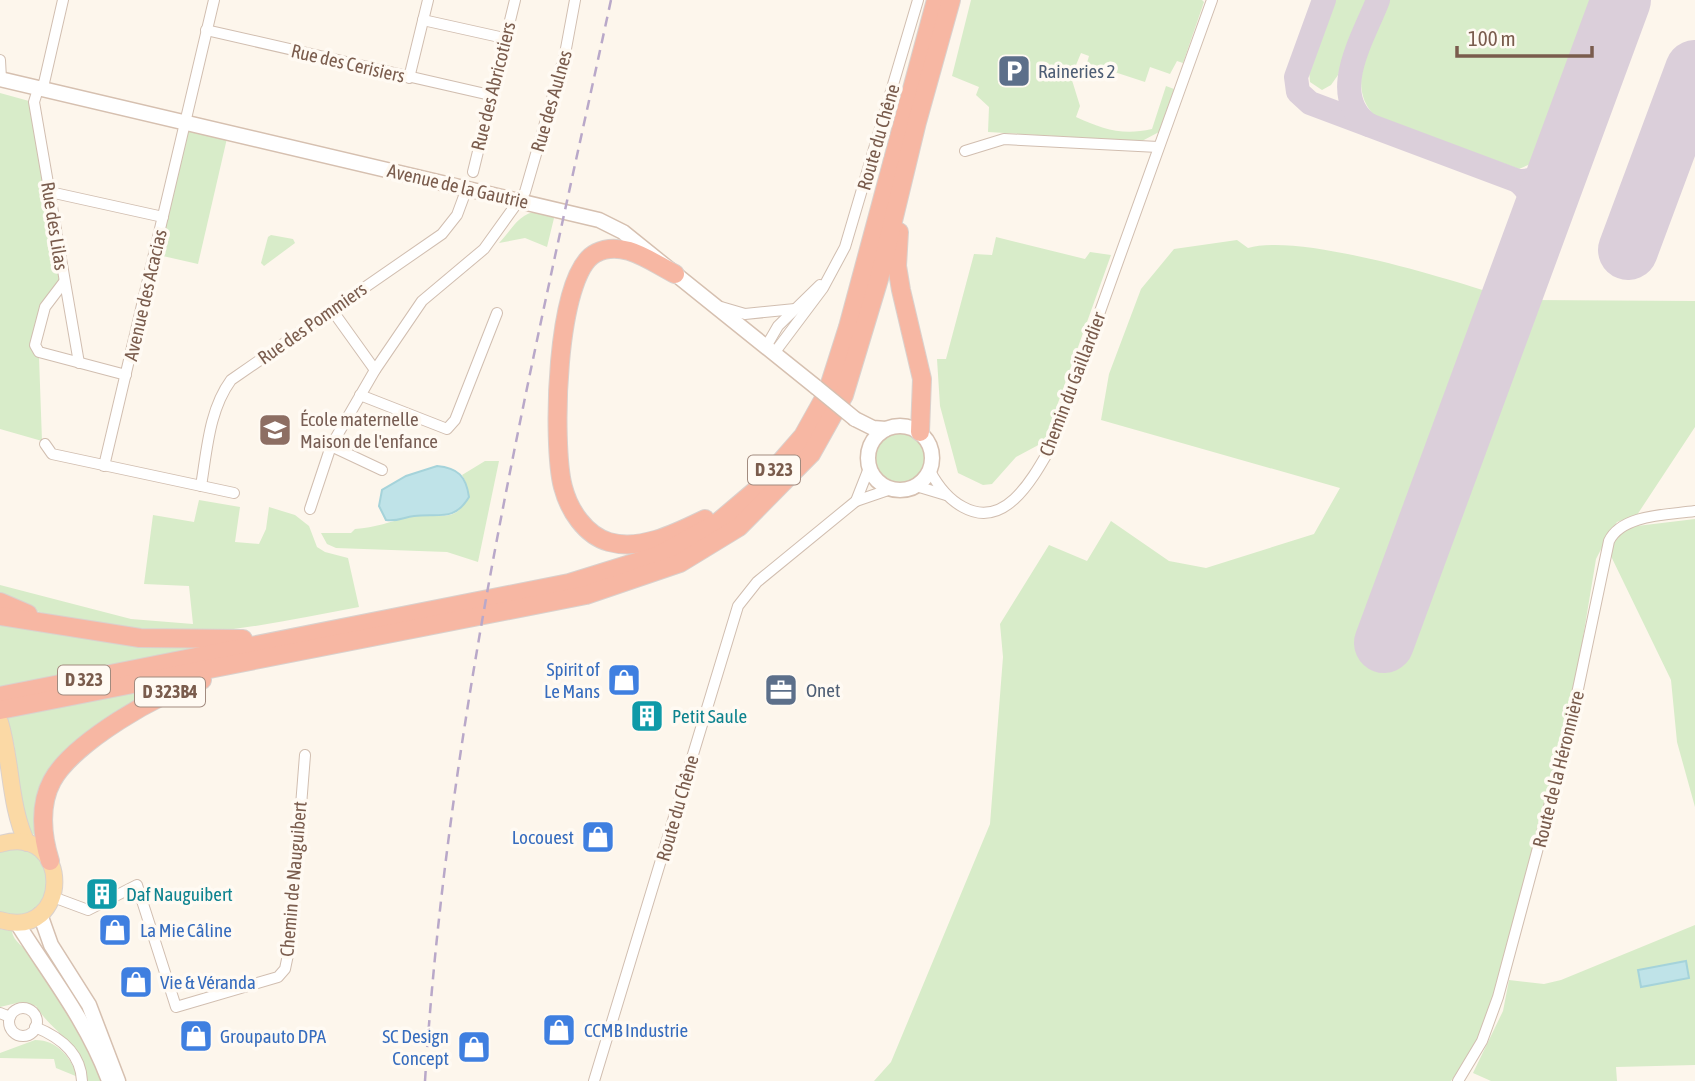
<svg xmlns="http://www.w3.org/2000/svg" width="1695" height="1081" font-family="'Asap Condensed',sans-serif">
<style>
.green{fill:#d8ecc9}
.water{fill:#bfe3e8;stroke:#a5d3da;stroke-width:2}
.lines{fill:none;stroke-linecap:round;stroke-linejoin:round}
.taxiway{stroke:#dbcfda;stroke-width:24}
.runway{stroke:#dbcfda;stroke-width:60}
.street-casing{stroke:#d1beb0;stroke-width:12}
.secondary-casing{stroke:#d6c0b0;stroke-width:17}
.primary-casing{stroke:#dad1cd;stroke-width:18}
.highway-casing{stroke:#dad1cd;stroke-width:20}
.street{stroke:#fff;stroke-width:10}
.secondary{stroke:#fff;stroke-width:14}
.primary{stroke:#fbd9a5;stroke-width:16}
.highway{stroke:#f7b7a3;stroke-width:18}
.rail{stroke:#b9a8c9;stroke-width:2.5;stroke-dasharray:10 7;stroke-linecap:butt}
.secondary-bridge-casing{stroke:#d6c0b0;stroke-width:17;stroke-linecap:butt}
.secondary-bridge{stroke:#fff;stroke-width:14}
.labels{text-anchor:middle;stroke-width:7;stroke-linejoin:round;paint-order:stroke}
.shield{fill:#fffaf3;stroke:#a28b7f;stroke-width:2}
.shield-label{font-size:18px;font-weight:bold;fill:#7a5c4d}
.street-label{font-size:19px;fill:#7a5c4d;stroke:#fffaf3}
.service-label{font-size:19px;fill:#4e5e75;stroke:#fffaf3;text-anchor:start}
.education-label{font-size:19px;fill:#785e54;stroke:#fffaf3;text-anchor:start}
.shop-label{font-size:19px;fill:#366cbe;stroke:#fffaf3;text-anchor:start}
.culture-label{font-size:19px;fill:#0d838f;stroke:#fffaf3;text-anchor:start}
</style>
<rect width="100%" height="100%" fill="#fdf6ec"/>
<g class="green">
<path d="M971 0H1202L1204 2 1183 63 1177 61 1170 74 1150 67 1145 82 1087 63 1089 56 1081 53 1071 77 1080 106 1076 117C1103 129 1122 136 1152 129L1166 86 1174 89 1159 132 1142 141 988 132 989 107 976 95 979 87 952 76Z"/>
<polygon points="1334,0 1366,0 1338,75 1331,85 1322,90 1310,82 1309,71"/>
<path d="M1388 0H1599L1540 160 1519 169 1376 117C1342 85 1375 36 1388 0Z"/>
<polygon points="0,93 29,101 60,279 41,304 32,346 39,357 42,441 0,429"/>
<polygon points="185,124 228,134 198,264 154,254"/>
<path d="M539 211 555 214 547 247 525 238 499 243C512 230 518 213 539 211Z"/>
<polygon points="271,235 293,239 295,243 264,266 261,263 268,237"/>
<polygon points="996,237 1085,259 1090,252 1111,255 1044,442 1016,457 992,484 983,485 958,473 940,406 937,359 946,359 974,254 992,255"/>
<path d="M1237 240 1248 248C1298 233 1439 276 1492 293L1365 636 1402 650 1532 300 1695 301V427L1637 515 1617 522 1612 529 1695 519V807L1677 742 1671 680 1608 550 1611 530 1596 559 1573 698 1490 1012 1478 1042 1451 1081H874L891 1062 990 824 1003 657 1000 624 1049 545 1087 561 1111 521 1169 561 1206 568 1314 534 1340 488 1101 420 1109 374 1141 289 1174 249Z"/>
<circle cx="900" cy="458" r="26"/>
<path d="M485 461H499L478 562 447 552 336 548 327 544 321 533H351L355 529C375 528 391 521 410 517 431 512 461 526 465 496 466 487 467 483 462 475Z"/>
<path d="M199 500 240 507 235 542 259 544 266 529 269 507 295 515 309 526 317 547 325 552 348 558 359 607C306 617 254 628 200 633 140 638 55 621 0 598V585L131 619 193 624 189 586 144 584 153 515 194 522Z"/>
<polygon points="0,620 229,646 0,689"/>
<polygon points="164,685 62,760 41,840 26,829 14,744 5,716"/>
<polygon points="24,847 44,860 50,894 25,918 0,916 0,850"/>
<polygon points="1695,925 1695,1065 1616,1067 1617,1081 1491,1081 1473,1073 1503,1011 1509,980 1544,984 1561,980"/>
<path d="M0 929 12 931C13 942 25 947 31 956 60 996 83 1036 105 1081H87C87 1047 51 1032 36 1006L21 1002 0 1007Z"/>
<path d="M35 1040C58 1040 71 1058 78 1077L56 1068 54 1059 0 1058V1053Z"/>
</g>
<g class="water">
<path d="M437 466C458 468 466 476 469 497 454 522 439 513 414 516 404 517 397 522 386 520L379 506 382 490 406 476Z"/>
<polygon points="1686,961 1689,978 1641,987 1638,970"/>
</g>
<g class="lines">
<g class="taxiway">
<path d="M1324 0 1296 77 1298 92 1310 103 1518 181C1539 181 1553 173 1564 155"/>
<path d="M1369 125C1326 96 1364 37 1378 0"/>
<path d="M1518 181C1535 196 1538 209 1535 231"/>
</g>
<g class="runway">
<polyline points="1628,250 1695,70"/>
<polyline points="1384,643 1621,0"/>
</g>
<defs>
<g id="street">
<polyline points="63,0 44,83 38,89 34,102 79,363"/>
<polyline points="423,20 504,38"/>
<polyline points="206,30 490,95"/>
<polyline points="0,60 1,79"/>
<polyline points="409,78 428,0"/>
<polyline points="965,151 1004,139 1158,147"/>
<polyline points="473,172 515,0"/>
<polyline points="50,192 163,217"/>
<polyline points="64,282 45,307 35,345 39,352 126,375"/>
<polyline points="721,307 745,314 795,309"/>
<polyline points="332,310 375,370"/>
<polyline points="767,345 778,326 820,285"/>
<polyline points="775,352 823,288 845,247 918,0"/>
<polyline points="360,395 447,429 455,420 497,313"/>
<polyline points="45,444 52,454 234,493"/>
<polyline points="331,446 382,470"/>
<polyline points="104,466 214,0"/>
<path d="M930 471C938 486 948 499 963 507 1006 531 1034 476 1052 445L1212 0"/>
<path d="M201 486C207 450 209 410 231 380L442 234 457 215 467 188"/>
<polyline points="916,486 946,495"/>
<polyline points="856,501 891,489"/>
<polyline points="310,509 331,446 375,370 422,301 484,249 525,192 565,54 575,0"/>
<polyline points="53,897 88,910 137,885 176,1007 278,977 285,969 290,945 305,755"/>
<circle cx="23" cy="1022" r="14"/>
<polyline points="0,1013 10,1017"/>
<path d="M35 1027C60 1037 81 1053 82 1081"/>
<polyline points="594,1081 738,606 757,582 856,501 869,468"/>
<path d="M1458 1081 1482 1041 1498 997 1569 732 1609 541C1622 514 1668 515 1695 511"/>
</g>
<g id="secondary">
<polyline points="0,79 599,220 623,232 816,387"/>
<polyline points="855,419 873,428 886,429"/>
<circle cx="900" cy="458" r="32"/>
<polyline points="40,914 51,945 89,1005 118,1081"/>
<path d="M17 923C49 974 86 1020 108 1078"/>
</g>
<g id="primary">
<path d="M0 722C12 762 9 805 27 843"/>
<path d="M0 844C73 822 72 942 0 920"/>
</g>
<g id="highway">
<polyline points="899,232 897,266 901,290 922,379 920,432"/>
<path d="M675 274C651 262 623 239 596 253 555 273 552 446 563 487 569 510 585 535 609 542 641 551 676 533 705 519"/>
<polyline points="0,602 28,614"/>
<polyline points="0,616 140,638 243,639"/>
<polyline points="0,696 569,583 659,555 717,523 756,490 803,436 827,393 848,327 936,0"/>
<polyline points="0,710 586,595 680,563 739,527 811,454 844,395 879,279 917,122 951,0"/>
<path d="M50 861C42 836 39 805 52 781 72 743 161 691 202 680"/>
</g>
</defs>
<use href="#street" class="street-casing"/>
<use href="#secondary" class="secondary-casing"/>
<use href="#primary" class="primary-casing"/>
<use href="#highway" class="highway-casing"/>
<use href="#street" class="street"/>
<use href="#secondary" class="secondary"/>
<use href="#primary" class="primary"/>
<use href="#highway" class="highway"/>
<path class="rail" d="M425 1081C448 712 533 360 611 0"/>
<defs>
<polyline id="secondary-bridge" points="816,387 855,419"/>
</defs>
<use href="#secondary-bridge" class="secondary-bridge-casing"/>
<use href="#secondary-bridge" class="secondary-bridge"/>
</g>
<defs>
<symbol id="parking-square" viewBox="-11 -11 22 22"><rect x="-9" y="-9" width="18" height="18" rx="4" fill="#5c6f8a" stroke="#fffaf3"/><path d="M-3.5-5.5H1a3.5 3.5 0 0 1 0 7H-1V5.5H-3.5ZM-1-3.4V-.6H.8a1.4 1.4 0 0 0 0-2.8Z" fill="#fff"/></symbol>
<symbol id="school-square" viewBox="-11 -11 22 22"><rect x="-9" y="-9" width="18" height="18" rx="4" fill="#8d6e63" stroke="#fffaf3"/><path d="M0-5L7-2L0 1L-7-2ZM-4 1L0 2.5L4 1V4Q0 6-4 4Z" fill="#fff"/></symbol>
<symbol id="shop-square" viewBox="-11 -11 22 22"><rect x="-9" y="-9" width="18" height="18" rx="4" fill="#3f7fe0" stroke="#fffaf3"/><path d="M-5-2.5h2.3a2.7 3.5 0 0 1 5.4 0H5L5.5 6h-11ZM-1.5-2.5h3a1.5 2.3 0 0 0-3 0Z" fill="#fff"/></symbol>
<symbol id="office-square" viewBox="-11 -11 22 22"><rect x="-9" y="-9" width="18" height="18" rx="4" fill="#5c6f8a" stroke="#fffaf3"/><path d="M-6-3h4V-5.5h4V-3h4V5H-6ZM-1-4.5V-3h2v-1.5ZM-6 0V1H6V0Z" fill="#fff"/></symbol>
<symbol id="building-square" viewBox="-11 -11 22 22"><rect x="-9" y="-9" width="18" height="18" rx="4" fill="#0f9aa8" stroke="#fffaf3"/><path d="M-4-6H4V6H1V3H-1V6H-4ZM-2.5-4.3h1.7v1.8h-1.7ZM.8-4.3h1.7v1.8H.8ZM-2.5-1h1.7V.8h-1.7ZM.8-1h1.7V.8H.8Z" fill="#fff"/></symbol>
</defs>
<g fill-rule="evenodd">
<use href="#parking-square" x="995" y="52" width="38" height="38"/>
<use href="#school-square" x="256" y="411" width="38" height="38"/>
<use href="#shop-square" x="605" y="661" width="38" height="38"/>
<use href="#office-square" x="762" y="671" width="38" height="38"/>
<use href="#building-square" x="628" y="697" width="38" height="38"/>
<use href="#shop-square" x="579" y="818" width="38" height="38"/>
<use href="#building-square" x="83" y="875" width="38" height="38"/>
<use href="#shop-square" x="96" y="911" width="38" height="38"/>
<use href="#shop-square" x="117" y="963" width="38" height="38"/>
<use href="#shop-square" x="540" y="1011" width="38" height="38"/>
<use href="#shop-square" x="177" y="1017" width="38" height="38"/>
<use href="#shop-square" x="455" y="1028" width="38" height="38"/>
</g>
<g class="labels">
<g class="shield">
<rect x="748" y="455.5" width="52" height="29" rx="5"/>
<rect x="58" y="665.5" width="52" height="29" rx="5"/>
<rect x="135" y="677.5" width="70" height="29" rx="5"/>
</g>
<g class="shield-label">
<text x="774" y="476">D 323</text>
<text x="84" y="686">D 323</text>
<text x="170" y="698">D 323B4</text>
</g>
<g class="street-label">
<text transform="translate(348 63) rotate(13)" y="7">Rue des Cerisiers</text>
<text transform="translate(493 86) rotate(-76)" y="7">Rue des Abricotiers</text>
<text transform="translate(551 101) rotate(-74)" y="7">Rue des Aulnes</text>
<text transform="translate(878 137) rotate(-74)" y="7">Route du Chêne</text>
<text transform="translate(458 186) rotate(13)" y="7">Avenue de la Gautrie</text>
<text transform="translate(55 226) rotate(81)" y="7">Rue des Lilas</text>
<text transform="translate(145 295) rotate(-77)" y="7">Avenue des Acacias</text>
<text transform="translate(312 323) rotate(-35)" y="7">Rue des Pommiers</text>
<text transform="translate(1072 384) rotate(-69)" y="7">Chemin du Gaillardier</text>
<text transform="translate(1558 769) rotate(-76)" y="7">Route de la Héronnière</text>
<text transform="translate(677 808) rotate(-74)" y="7">Route du Chêne</text>
<text transform="translate(293 879) rotate(-85)" y="7">Chemin de Nauguibert</text>
</g>
<g class="service-label">
<text x="1038" y="78">Raineries 2</text>
<text x="806" y="697">Onet</text>
</g>
<g class="education-label">
<text x="300" y="426">École maternelle<tspan x="300" dy="22">Maison de l'enfance</tspan></text>
</g>
<g class="shop-label">
<text x="600" y="676" text-anchor="end">Spirit of<tspan x="600" dy="22">Le Mans</tspan></text>
<text x="574" y="844" text-anchor="end">Locouest</text>
<text x="140" y="937">La Mie Câline</text>
<text x="160" y="989">Vie &amp; Véranda</text>
<text x="584" y="1037">CCMB Industrie</text>
<text x="220" y="1043">Groupauto DPA</text>
<text x="449" y="1043" text-anchor="end">SC Design<tspan x="449" dy="22">Concept</tspan></text>
</g>
<g class="culture-label">
<text x="672" y="723">Petit Saule</text>
<text x="126" y="901">Daf Nauguibert</text>
</g>
</g>
<path d="M1457 46v10h135v-10" fill="none" stroke="#7a5c4d" stroke-width="3.5"/>
<text x="1468" y="46" font-size="21" fill="#7a5c4d" stroke="#fffaf3" stroke-width="5" paint-order="stroke">100 m</text>
</svg>
